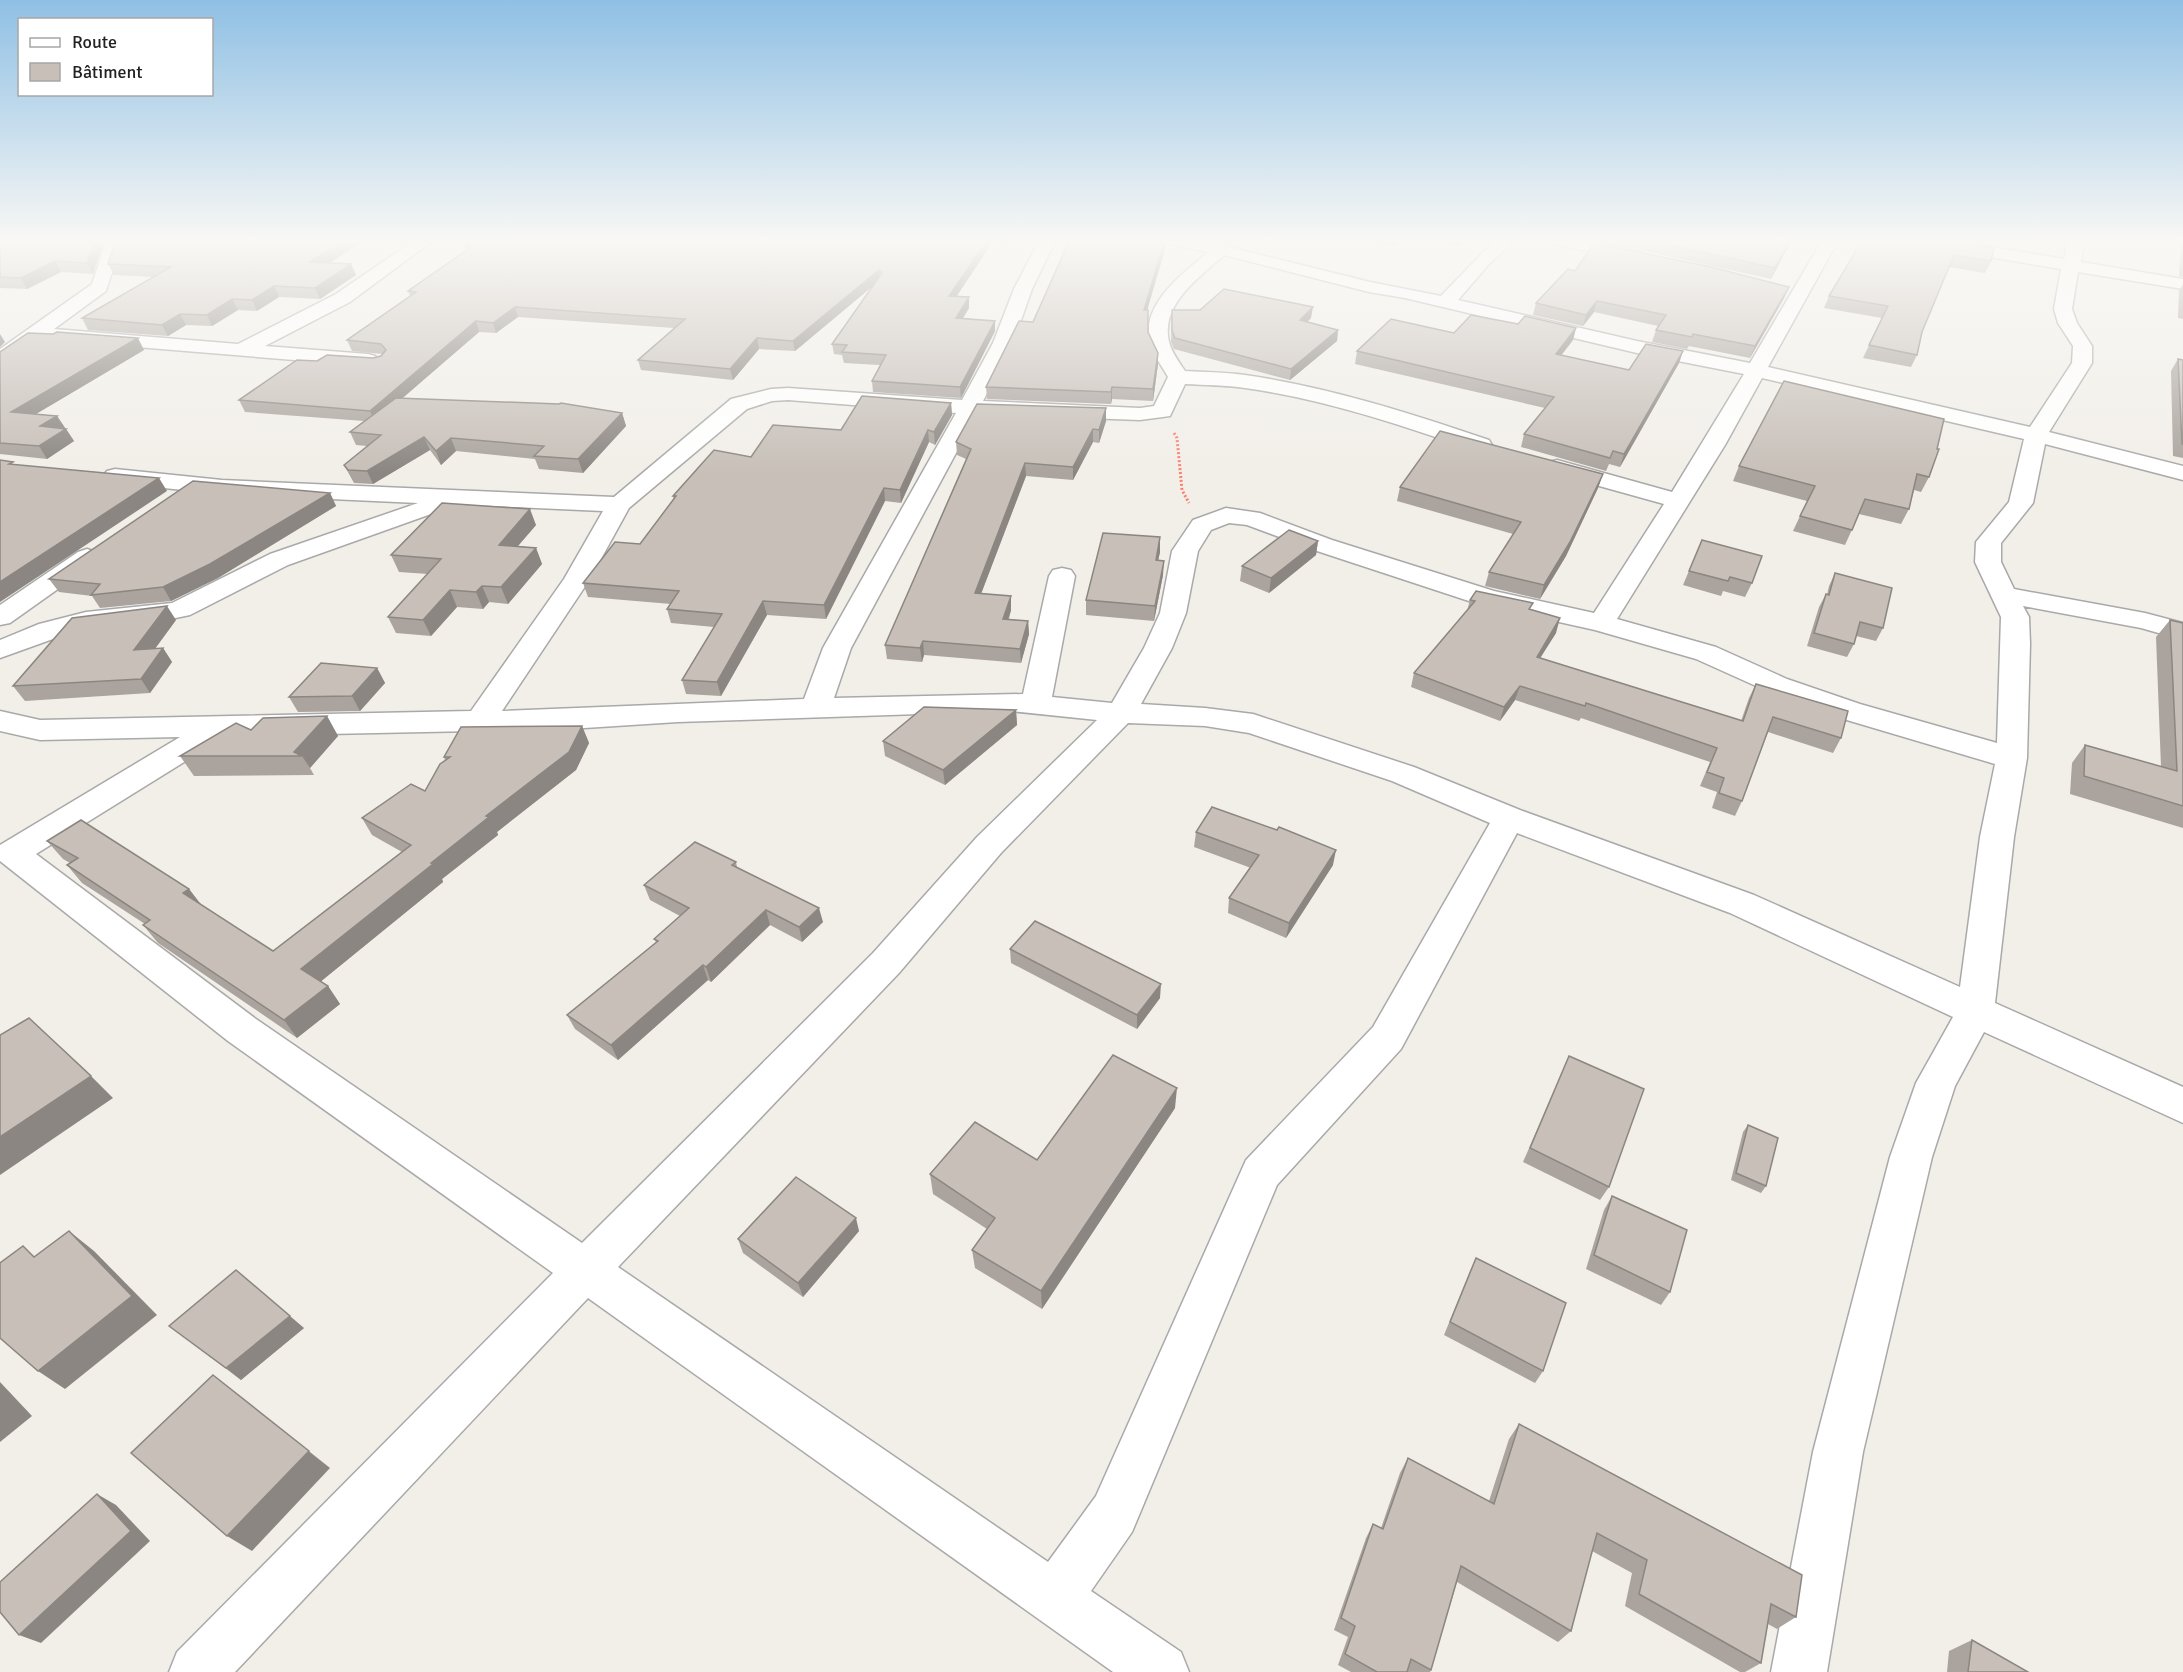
<svg xmlns="http://www.w3.org/2000/svg" width="2183" height="1672" font-family="Signika,sans-serif">
<style>
.lines{fill:none;stroke-linecap:round;stroke-linejoin:round}
.street-casing{stroke:#a9a9a9;stroke-width:3}
.path{stroke:#fa8072;stroke-width:3;stroke-dasharray:2 2;stroke-linecap:butt}
.street{fill:#fff;fill-rule:evenodd}
.wall{fill:#aba49e}
.shaded-wall{fill:#8b8681}
.building{fill:#c7bfb8;stroke:#8b8681;stroke-width:1.5}
</style>
<rect width="100%" height="100%" fill="#f2efe9"/>
<g class="lines">
<defs>
<g id="street">
<polygon points="107,239 123,239 106,291 54,329 238,344 336,294 416,239 435,239 350,302 265,346 368,354 375,356 378,360 375,364 368,366 39,339 7,362 0,364 0,349 92,284"/>
<path d="M1040 239H1056L1032 289 1013 343 983 401 1140 408 1154 406 1168 377C1162 366 1153 355 1150 343 1140 305 1182 274 1208 252L1166 243 1164 239H1197L1370 282 1441 296 1493 242 1497 239H1517L1489 264 1458 300 1637 341 1750 363 1823 239H1839L1768 367 2030 427 2072 363 2073 346 2058 323 2054 309 2061 269 1912 244 1904 239H1943L2064 259 2069 239H2085L2081 262 2183 279V289L2078 272 2072 309 2077 323 2092 346V363L2049 432 2183 466V480L2045 444 2033 503 2001 543V562L2014 589 2145 613 2183 623V640L2141 628 2023 606 2029 617 2030 644 2027 758 2014 837 1995 1003 2183 1087V1123L1984 1032 1955 1086 1932 1157 1863 1452 1827 1672H1771L1813 1452 1890 1157 1916 1083 1953 1017 1730 913 1517 833 1401 1049 1277 1185 1132 1532 1091 1591 1181 1652 1189 1672H1113L588 1298 235 1672H169L177 1652 553 1273 228 1041 0 861V845L180 737 40 740 0 731V711L40 720 471 711 564 579 603 511 449 504 445 509 288 565 190 615 161 621 109 625 78 630 0 658V640L39 624 86 612 172 603 270 554 418 503 222 494 115 483 107 481 103 476 107 471 115 469 222 480 614 497 731 399 771 389 788 388 962 400 993 343 1014 289ZM1224 255 1369 292 1405 298 1637 353 1744 374 1672 492 1557 460 1549 462 1546 467 1549 472 1664 504 1594 613 1494 591 1332 540 1260 513 1226 508 1193 520 1172 551 1160 613 1144 648 1112 703 1052 697 1075 576 1071 570 1062 568 1053 570 1049 576 1023 694 834 698 851 648 977 414 1140 420 1170 416 1185 384C1205 385 1226 385 1245 388 1323 399 1399 424 1473 450L1481 452 1489 450 1492 445 1489 440C1410 413 1328 387 1245 375 1225 372 1205 372 1185 371 1179 362 1172 353 1169 342 1160 304 1200 277 1224 255ZM1762 378 2024 439 2009 502 1976 542 1975 562 2001 617 1997 743 1860 704 1787 679 1716 647 1617 619 1725 445ZM788 400 956 413 823 648 804 699 502 711 590 579 629 508 747 409 772 401ZM1229 523 1247 525 1314 550 1478 604 1595 630 1696 659 1767 691 1840 718 1995 764 1980 837 1960 987 1754 895 1520 810 1414 767 1253 714 1205 708 1141 704 1172 648 1186 613 1198 551 1211 530ZM1010 711 1097 720 977 837 873 953 582 1243 256 1019 36 854 226 736 569 729 678 722ZM1128 723 1205 726 1249 733 1392 781 1490 823 1373 1027 1246 1160 1096 1496 1048 1562 618 1267 899 973 1001 853Z"/>
<polygon points="1545,239 1578,239 1640,252 1643,256 1640,260 1634,261 1553,244"/>
<polygon points="87,549 96,552 100,557 96,562 10,623 0,625 0,605 78,552"/>
</g>
</defs>
<use href="#street" class="street-casing"/>
<polyline class="path" points="1174,433 1177,438 1182,490 1189,503"/>
<use href="#street" class="street"/>
</g>
<g class="wall">
<polygon points="0,239 105,239 93,274 61,272 27,289 0,288"/>
<polygon points="116,239 367,239 330,263 351,264 356,275 320,299 279,297 257,311 238,310 212,326 186,325 168,336 88,330 82,318 154,277 114,275 108,264"/>
<polygon points="476,239 1012,239 1009,245 992,243 956,297 969,308 963,318 995,321 995,331 961,398 873,392 872,381 880,365 844,363 842,355 834,354 832,344 874,285 795,351 759,349 733,380 641,370 638,360 674,328 518,317 496,333 479,332 402,398 622,413 626,426 583,473 539,469 535,459 456,451 441,465 430,450 373,484 354,483 344,465 367,446 356,445 350,432 364,421 245,412 239,400 317,361 373,358 381,356 383,354 352,351 347,340 410,296 408,291 467,250 465,246"/>
<polygon points="1165,239 1165,249 1147,310 1148,332 1158,353 1158,364 1153,401 1112,399 1111,404 987,399 986,387 1033,322"/>
<polygon points="1361,239 1403,239 1393,247 1361,240"/>
<polygon points="1421,239 1467,239 1459,247"/>
<polygon points="1600,239 1791,239 1787,249 1771,279 1599,241"/>
<polygon points="1957,239 1995,239 1992,245"/>
<polygon points="2181,239 2183,239 2183,277 2179,276"/>
<polygon points="1912,242 1991,261 1985,273 1949,267 1922,332 1917,355 1911,367 1863,358 1882,318 1824,308 1829,296"/>
<polygon points="1575,271 1789,287 1784,298 1750,358 1689,346 1687,349 1652,342 1656,330 1658,326 1594,312 1583,326 1533,315 1536,303"/>
<polygon points="2183,284 2183,319 2178,318 2179,291"/>
<polygon points="1172,310 1311,318 1307,322 1338,330 1337,341 1290,380 1174,349 1171,342"/>
<polygon points="1518,324 1576,328 1573,340 1561,355 1629,370 1683,351 1679,363 1620,467 1609,464 1606,471 1521,447 1524,434 1545,408 1355,364 1357,351 1454,333"/>
<polygon points="144,350 36,414 57,416 74,441 47,459 0,454 0,352"/>
<polygon points="2178,359 2183,360 2183,458 2173,456 2171,371"/>
<polygon points="1784,381 1929,477 1921,492 1914,490 1909,509 1901,524 1859,514 1845,545 1793,531 1807,501 1733,481 1739,466"/>
<polygon points="951,403 952,415 935,445 929,442 901,503 885,501 826,619 767,615 721,696 686,694 682,680 714,627 671,623 667,609 671,604 588,597 583,583 640,544 674,500 673,496 751,457 841,430"/>
<polygon points="1106,408 1106,421 1099,443 1093,442 1073,480 1026,476 981,594 1011,596 1011,610 1009,619 1028,621 1029,634 1021,663 924,655 922,662 887,659 885,645 966,459 957,455 956,442"/>
<polygon points="1603,474 1598,488 1566,556 1540,599 1485,586 1489,572 1513,534 1397,501 1400,487"/>
<polygon points="330,493 336,506 218,578 171,601 100,608 92,596 59,592 49,579"/>
<polygon points="536,525 518,546 536,548 542,564 508,604 489,602 483,609 457,607 431,636 396,633 388,617 428,574 399,572 391,555"/>
<polygon points="1160,537 1160,552 1158,560 1163,575 1154,621 1086,615 1086,600"/>
<polygon points="1702,540 1752,583 1745,597 1723,591 1721,596 1683,585"/>
<polygon points="1318,541 1316,555 1269,593 1240,581 1242,566"/>
<polygon points="1835,573 1883,628 1876,641 1856,636 1854,644 1847,657 1807,646 1819,607 1826,594 1827,595 1829,586"/>
<polygon points="1470,600 1531,610 1556,633 1540,658 1741,721 1749,698 1756,684 1841,738 1833,753 1768,732 1742,801 1735,816 1712,808 1717,792 1700,786 1710,762 1581,718 1579,721 1515,700 1500,721 1411,687 1414,673 1467,611"/>
<polygon points="176,620 155,648 163,648 172,662 150,693 25,701 13,686"/>
<polygon points="2170,620 2183,623 2183,828 2070,794 2072,763 2085,745 2161,767 2156,637"/>
<polygon points="377,668 385,683 360,711 298,712 289,697"/>
<polygon points="1016,710 1017,725 945,785 885,756 883,741"/>
<polygon points="327,716 338,736 310,768 314,775 194,776 180,756 251,730"/>
<polygon points="582,726 589,743 576,770 497,832 498,835 442,879 443,882 320,982 328,986 340,1004 297,1038 158,943 143,925 145,924 82,883 67,865 70,863 63,859 47,841 189,889 200,904 273,951 402,852 372,835 362,818 425,791 445,760 444,757"/>
<polygon points="1196,832 1333,865 1286,938 1228,913 1229,898 1251,868 1194,847"/>
<polygon points="736,862 737,867 823,922 802,942 770,925 711,982 708,980 618,1060 575,1029 567,1015 656,942 654,939 680,916 650,900 644,885"/>
<polygon points="1010,949 1160,998 1137,1029 1011,963"/>
<polygon points="1569,1056 1609,1187 1600,1200 1523,1162"/>
<polygon points="1175,1108 1042,1309 975,1268 972,1250 987,1229 933,1194 930,1174 1037,1160"/>
<polygon points="1748,1125 1766,1186 1761,1193 1731,1180 1743,1132"/>
<polygon points="1612,1196 1670,1292 1661,1305 1586,1269 1604,1210"/>
<polygon points="859,1231 803,1297 743,1253 738,1239"/>
<polygon points="1476,1258 1543,1371 1535,1383 1444,1335 1470,1271"/>
<polygon points="169,1326 304,1328 241,1380"/>
<polygon points="1519,1424 1796,1617 1777,1629 1768,1624 1761,1663 1745,1672 1740,1672 1625,1606 1632,1573 1592,1551 1571,1631 1558,1642 1457,1582 1431,1670 1430,1672 1351,1672 1338,1665 1348,1637 1334,1630 1366,1538 1373,1524 1381,1528 1400,1473 1408,1458 1489,1501 1509,1439"/>
<polygon points="1972,1640 2028,1672 1947,1672 1949,1651"/>
</g>
<g class="shaded-wall">
<polygon points="96,239 105,239 93,274 87,263"/>
<polygon points="347,239 367,239 315,272 310,262"/>
<polygon points="988,239 992,239 992,243 950,306 949,296"/>
<polygon points="1165,239 1165,249 1144,321 1144,310"/>
<polygon points="1394,239 1403,239 1393,247"/>
<polygon points="1461,239 1467,239 1459,247"/>
<polygon points="1791,239 1787,249 1771,279 1775,268"/>
<polygon points="55,261 61,272 27,289 21,278"/>
<polygon points="351,264 356,275 320,299 315,288"/>
<polygon points="879,270 880,280 795,351 793,341"/>
<polygon points="274,286 279,297 257,311 252,300"/>
<polygon points="1789,287 1784,298 1750,358 1755,346"/>
<polygon points="969,297 969,308 957,328 956,318"/>
<polygon points="232,299 238,310 212,326 207,315"/>
<polygon points="1597,301 1594,312 1583,326 1586,315"/>
<polygon points="515,307 518,317 496,333 493,323"/>
<polygon points="1313,307 1311,318 1299,331 1300,320"/>
<polygon points="180,314 186,325 168,336 162,325"/>
<polygon points="476,321 479,332 375,422 370,411"/>
<polygon points="995,321 995,331 961,398 960,387"/>
<polygon points="1576,328 1573,340 1553,366 1556,354"/>
<polygon points="1338,330 1337,341 1290,380 1291,369"/>
<polygon points="0,334 5,342 0,347"/>
<polygon points="138,338 144,350 19,424 11,412"/>
<polygon points="757,338 759,349 733,380 730,369"/>
<polygon points="1683,351 1679,363 1620,467 1624,454"/>
<polygon points="1158,353 1158,364 1153,401 1153,389"/>
<polygon points="1112,387 1112,399 1111,404 1111,392"/>
<polygon points="951,403 952,415 935,445 934,432"/>
<polygon points="1106,408 1106,421 1099,443 1099,430"/>
<polygon points="622,413 626,426 583,473 578,459"/>
<polygon points="57,416 65,428 40,426"/>
<polygon points="66,429 74,441 47,459 39,446"/>
<polygon points="1093,429 1093,442 1073,480 1073,467"/>
<polygon points="928,430 929,442 901,503 900,490"/>
<polygon points="424,437 430,450 373,484 367,471"/>
<polygon points="451,438 456,451 441,465 436,451"/>
<polygon points="1025,463 1026,476 976,607 975,593"/>
<polygon points="1603,474 1598,488 1566,556 1540,599 1544,585"/>
<polygon points="159,478 167,491 0,602 0,582"/>
<polygon points="884,488 885,501 826,619 824,605"/>
<polygon points="330,493 336,506 218,578 171,601 163,587"/>
<polygon points="530,509 536,525 505,561 499,545"/>
<polygon points="1160,537 1160,552 1155,575 1156,560"/>
<polygon points="1318,541 1316,555 1269,593 1271,578"/>
<polygon points="536,548 542,564 508,604 501,587"/>
<polygon points="1164,561 1163,575 1154,621 1155,606"/>
<polygon points="482,586 489,602 483,609 476,592"/>
<polygon points="450,590 457,607 431,636 423,620"/>
<polygon points="1011,596 1011,610 1004,632 1003,619"/>
<polygon points="763,601 767,615 721,696 717,682"/>
<polygon points="167,606 176,620 144,664 134,650"/>
<polygon points="1560,618 1556,633 1532,671 1537,657"/>
<polygon points="1028,621 1029,634 1021,663 1020,649"/>
<polygon points="923,641 924,655 922,662 920,648"/>
<polygon points="163,648 172,662 150,693 141,679"/>
<polygon points="377,668 385,683 360,711 352,696"/>
<polygon points="1520,686 1515,700 1500,721 1504,707"/>
<polygon points="1016,710 1017,725 945,785 943,770"/>
<polygon points="327,716 338,736 310,768 302,756 294,752"/>
<polygon points="582,726 589,743 576,770 497,832 498,835 442,879 443,882 314,987 301,969 486,816"/>
<polygon points="1336,850 1333,865 1286,938 1289,923"/>
<polygon points="189,889 203,907 183,893"/>
<polygon points="819,908 823,922 802,942 799,927"/>
<polygon points="766,910 770,925 711,982 706,967"/>
<polygon points="703,965 708,980 618,1060 611,1045"/>
<polygon points="1161,984 1160,998 1137,1029 1137,1015"/>
<polygon points="328,986 340,1004 297,1038 284,1020"/>
<polygon points="91,1076 113,1098 0,1175 0,1137"/>
<polygon points="1177,1088 1175,1108 1042,1309 1041,1291"/>
<polygon points="856,1218 859,1231 803,1297 798,1283"/>
<polygon points="69,1231 94,1251 157,1315 65,1389 38,1371"/>
<polygon points="290,1316 304,1328 241,1380 226,1368"/>
<polygon points="213,1375 330,1468 252,1551 227,1536"/>
<polygon points="0,1382 32,1416 0,1442"/>
<polygon points="97,1494 116,1505 150,1541 41,1643 19,1635"/>
</g>
<g class="building">
<polygon points="0,239 96,239 87,263 55,261 21,278 0,277"/>
<polygon points="116,239 347,239 310,262 351,264 315,288 274,286 252,300 232,299 207,315 180,314 162,325 82,318 171,267 108,264"/>
<polygon points="476,239 988,239 949,296 969,297 956,318 995,321 960,387 872,381 886,355 842,352 847,345 832,344 882,273 879,270 793,341 757,338 730,369 638,360 685,319 515,307 493,323 476,321 370,411 239,400 297,360 317,361 327,355 373,358 381,356 386,350 381,344 347,340 416,292 408,291 471,247 465,246"/>
<polygon points="1070,239 1165,239 1144,310 1148,310 1148,332 1158,353 1153,389 1112,387 1111,392 986,387 1019,321 1033,322"/>
<polygon points="1642,239 1791,239 1775,268"/>
<polygon points="1860,239 1895,239 1912,242 1913,239 1944,239 1994,248 1991,261 1954,255 1922,332 1917,355 1869,345 1888,306 1829,296 1854,254"/>
<polygon points="1594,243 1711,267 1789,287 1755,346 1693,334 1692,337 1656,330 1666,315 1597,301 1586,315 1536,303 1568,269 1575,271"/>
<polygon points="1224,289 1313,307 1300,320 1338,330 1291,369 1175,338 1172,331 1172,310 1200,310"/>
<polygon points="1471,315 1518,324 1525,316 1576,328 1556,354 1629,370 1646,344 1683,351 1624,454 1613,451 1610,458 1524,434 1554,397 1357,351 1391,319 1454,333"/>
<polygon points="57,332 138,338 11,412 57,416 40,426 66,429 39,446 0,443 0,352 28,333 53,334"/>
<polygon points="2178,359 2183,360 2183,444 2182,444"/>
<polygon points="1784,381 1944,419 1937,449 1939,449 1929,477 1917,474 1909,509 1865,499 1852,530 1800,516 1815,486 1739,466"/>
<polygon points="862,396 951,403 934,432 928,430 900,490 884,488 824,605 763,601 717,682 682,680 722,614 667,609 679,591 583,583 615,542 640,544 676,496 673,496 714,450 751,457 773,425 841,430"/>
<polygon points="396,398 559,404 561,403 622,413 578,459 534,456 544,446 451,438 436,451 424,437 367,471 348,470 344,465 381,435 350,432"/>
<polygon points="977,404 1106,408 1099,430 1093,429 1073,467 1025,463 975,593 1011,596 1003,619 1028,621 1020,649 923,641 920,648 885,645 971,449 956,442"/>
<polygon points="1440,431 1603,474 1570,542 1544,585 1489,572 1521,522 1400,487"/>
<polygon points="0,460 13,462 9,464 159,478 0,582"/>
<polygon points="193,481 330,493 210,564 163,587 91,595 100,584 49,579"/>
<polygon points="442,503 530,509 499,545 536,548 501,587 482,586 476,592 450,590 423,620 388,617 441,559 391,555"/>
<polygon points="1289,530 1318,541 1271,578 1242,566"/>
<polygon points="1103,533 1160,537 1156,560 1164,561 1155,606 1086,600"/>
<polygon points="1702,540 1762,556 1752,583 1730,577 1728,581 1689,571"/>
<polygon points="1835,573 1892,588 1883,628 1860,622 1854,644 1814,633 1826,594 1829,595"/>
<polygon points="1476,591 1533,603 1529,609 1560,618 1537,657 1743,721 1756,684 1848,711 1841,738 1773,717 1742,801 1719,793 1724,778 1707,772 1717,748 1586,703 1585,706 1520,686 1504,707 1414,673 1475,601 1470,600"/>
<polygon points="167,606 134,650 163,648 141,679 13,686 72,618"/>
<polygon points="2170,620 2183,623 2183,806 2084,776 2085,745 2177,771"/>
<polygon points="321,663 377,668 352,696 289,697"/>
<polygon points="924,707 1016,710 943,770 883,741"/>
<polygon points="327,716 294,752 302,756 180,756 236,723 251,730 263,718"/>
<polygon points="582,726 569,752 486,816 489,817 431,863 433,864 301,969 328,986 284,1020 143,925 150,920 67,865 78,858 47,841 81,820 189,889 183,893 273,951 411,845 362,818 411,784 425,791 440,764 450,757 444,757 461,727"/>
<polygon points="1212,807 1277,830 1279,827 1336,850 1289,923 1229,898 1259,855 1196,832"/>
<polygon points="695,842 736,862 732,865 819,908 799,927 766,910 706,967 703,965 611,1045 567,1015 658,941 654,939 689,908 644,885"/>
<polygon points="1035,921 1161,984 1137,1015 1010,949"/>
<polygon points="29,1018 91,1076 0,1137 0,1035"/>
<polygon points="1113,1055 1177,1088 1041,1291 972,1250 995,1218 930,1174 975,1122 1037,1160"/>
<polygon points="1569,1056 1644,1089 1609,1187 1530,1148"/>
<polygon points="1748,1125 1778,1138 1766,1186 1736,1173"/>
<polygon points="796,1177 856,1218 798,1283 738,1239"/>
<polygon points="1612,1196 1687,1230 1670,1292 1594,1255"/>
<polygon points="69,1231 132,1296 38,1371 0,1338 0,1263 23,1246 34,1257"/>
<polygon points="1476,1258 1566,1303 1543,1371 1450,1322"/>
<polygon points="236,1270 290,1316 226,1368 169,1326"/>
<polygon points="213,1375 309,1451 227,1536 131,1453"/>
<polygon points="1519,1424 1802,1575 1796,1617 1771,1604 1761,1663 1639,1594 1647,1560 1597,1533 1571,1631 1461,1566 1431,1670 1411,1659 1407,1672 1377,1672 1345,1654 1355,1626 1341,1618 1373,1524 1383,1529 1408,1458 1494,1504"/>
<polygon points="97,1494 131,1531 19,1635 0,1612 0,1582"/>
<polygon points="1972,1640 2028,1672 1968,1672"/>
</g>
<linearGradient id="sky" x2="0" y2="1"><stop stop-color="#8fc0e4"/><stop offset="0.51" stop-color="#f9f8f5"/><stop offset="1" stop-color="#f9f8f5" stop-opacity="0"/></linearGradient>
<rect width="2183" height="473" fill="url(#sky)"/>
<rect x="18" y="18" width="195" height="78" fill="#ffffff" stroke="#a7a7a7" stroke-width="1.5"/>
<rect x="30" y="38" width="30" height="9" fill="#ffffff" stroke="#a7a7a7" stroke-width="1.5"/>
<text x="72" y="48" font-size="18" fill="#222222">Route</text>
<rect x="30" y="63" width="30" height="18" fill="#c7bfb8" stroke="#a7a7a7" stroke-width="1.5"/>
<text x="72" y="78" font-size="18" fill="#222222">Bâtiment</text>
</svg>
